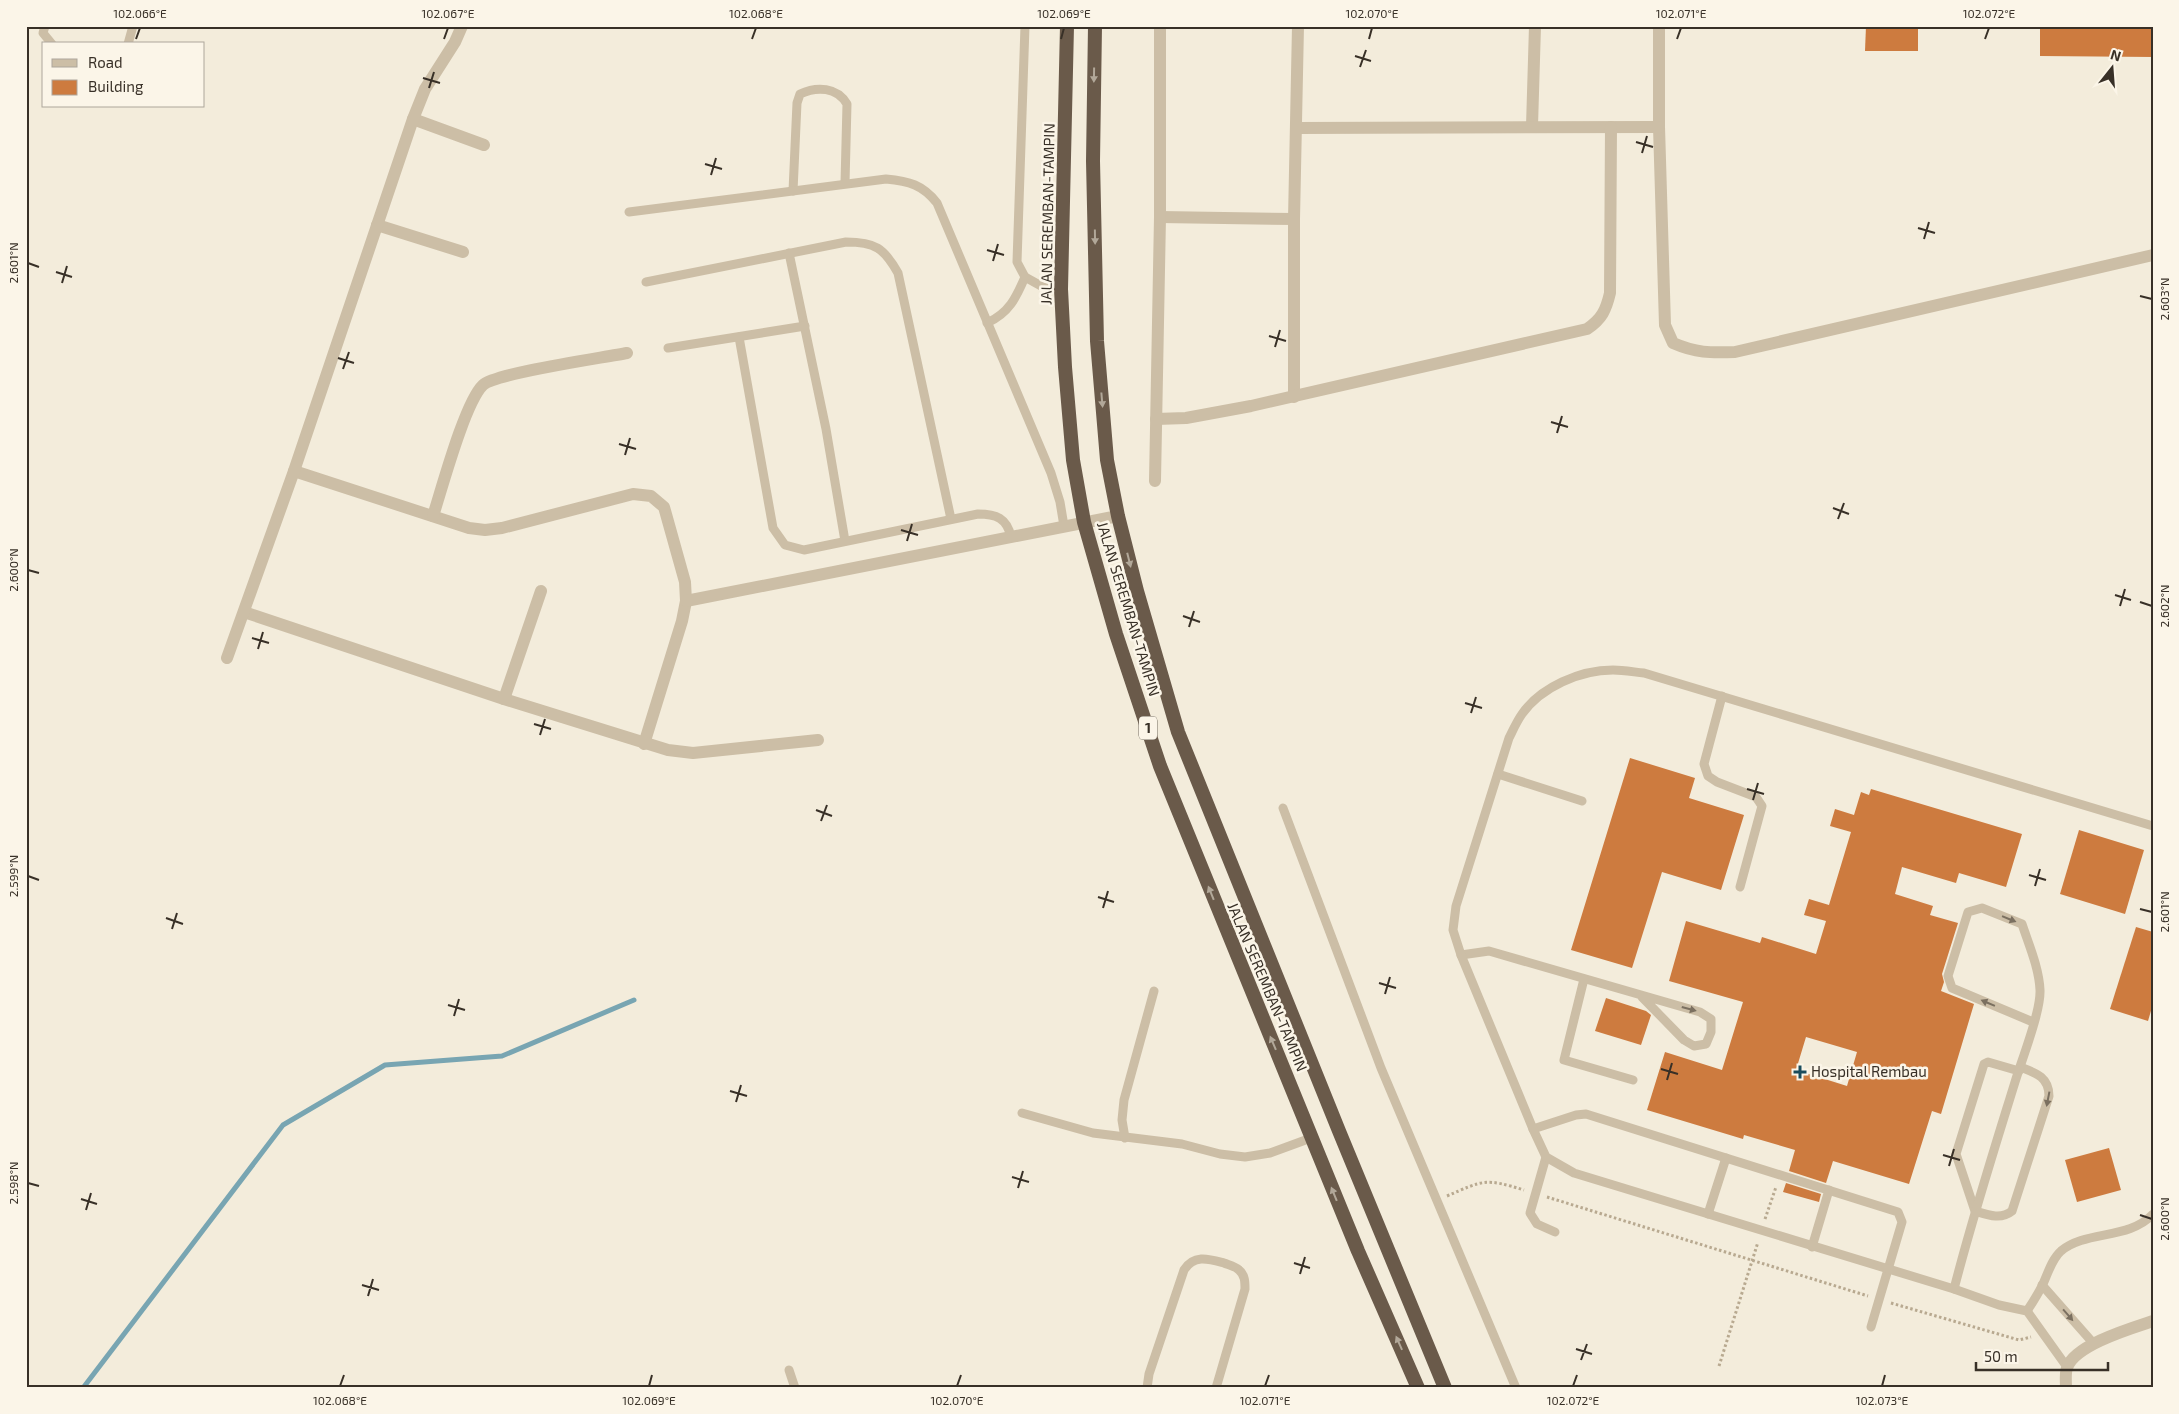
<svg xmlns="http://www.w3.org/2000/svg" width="2179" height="1414" font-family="'Exo 2',sans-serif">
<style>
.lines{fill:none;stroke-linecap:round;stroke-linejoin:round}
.stream{stroke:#78a5b2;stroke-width:5}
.building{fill:#cd7b3f;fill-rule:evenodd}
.path{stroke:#b8a990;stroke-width:3;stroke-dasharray:2.5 2.5;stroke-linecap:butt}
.service{stroke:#ccbea6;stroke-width:9}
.minor{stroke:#ccbea6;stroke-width:12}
.trunk{stroke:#6a5a4a;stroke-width:14}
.oneway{fill:#b2a899}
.oneway2{fill:#7b7060}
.ticks{fill:none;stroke:#383027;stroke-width:2}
.poi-dot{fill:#1a4c5c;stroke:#fbf5e8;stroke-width:2}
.labels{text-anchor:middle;stroke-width:5;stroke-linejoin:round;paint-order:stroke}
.shield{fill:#fbf5e8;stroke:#726b61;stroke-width:1}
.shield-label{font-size:14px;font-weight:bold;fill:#383027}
.street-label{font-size:15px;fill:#383027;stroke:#fbf5e8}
.poi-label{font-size:15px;fill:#383027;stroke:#fbf5e8;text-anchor:start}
.neatline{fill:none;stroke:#383027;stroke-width:2}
.ticks-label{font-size:12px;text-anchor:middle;fill:#383027}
</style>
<rect width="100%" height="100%" fill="#f3ecdb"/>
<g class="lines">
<polyline class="stream" points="83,1388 283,1125 385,1065 502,1056 634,1000"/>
</g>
<g class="building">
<polygon points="1866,26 1918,26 1918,51 1865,51"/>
<polygon points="2040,26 2153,26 2153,57 2040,56"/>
<polygon points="1630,758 1695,778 1689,798 1744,815 1721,890 1662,872 1632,968 1571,950"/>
<path d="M1871 789 2022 834 2006 887 1959 873 1956 883 1902 867 1895 894 1933 906 1930 915 1958 923 1942 974 1944 982 1941 991 1974 1004 1941 1114 1932 1111 1909 1184 1833 1161 1826 1183 1789 1171 1795 1150 1744 1135 1743 1139 1647 1110 1665 1052 1722 1070 1743 1002 1669 981 1686 921 1760 943 1762 937 1816 954 1826 921 1804 915 1809 899 1829 905 1851 832 1830 826 1835 809 1854 815 1861 792 1869 795ZM1806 1037 1857 1052 1847 1086 1796 1070Z"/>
<polygon points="2079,830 2144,850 2125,914 2060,894"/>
<polygon points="2136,927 2153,932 2153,1004 2148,1021 2110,1009"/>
<polygon points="1606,998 1646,1011 1651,1015 1641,1045 1595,1031"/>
<polygon points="2109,1148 2121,1190 2077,1202 2065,1160"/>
<polygon points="1786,1183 1821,1194 1819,1202 1783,1192"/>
</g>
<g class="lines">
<g class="path">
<path d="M1447 1196C1484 1180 1485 1178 1524 1190"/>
<polyline points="1547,1197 1868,1296"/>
<polyline points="1765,1219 1776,1187"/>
<polyline points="1891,1303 2019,1340 2031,1337"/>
<polyline points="1719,1366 1758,1242"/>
</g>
<g class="service">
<polyline points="45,26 43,33 52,44"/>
<polyline points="1025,26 1017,262 1025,277 1043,287 1061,289"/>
<polyline points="128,44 133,26"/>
<path d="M793 191 797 103 800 94C817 86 837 87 847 104L845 183"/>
<path d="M629 212 886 179C909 181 923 185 937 203L1051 473 1060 502 1064 526"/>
<polyline points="789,253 826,429 845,541"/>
<path d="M646 282 846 242C875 242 884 248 898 273L951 519"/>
<path d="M987 323C1009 313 1016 298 1025 277"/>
<path d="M739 337 773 528 785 545 804 550 978 514C996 514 1007 518 1011 537"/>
<polyline points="668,348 805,326"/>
<polyline points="1722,696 1704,764 1708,776 1717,782 1756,797 1762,806 1740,887"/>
<polyline points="1498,774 1582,801"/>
<polyline points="1283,808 1381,1068 1516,1388"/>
<polyline points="1461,955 1489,951 1700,1012 1711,1019 1711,1032 1706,1044 1694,1046 1684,1040 1642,997"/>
<polyline points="1584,979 1564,1060 1633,1080"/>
<path d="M2019 1071 1988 1062 1984 1064 1956 1154 1975 1211C1988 1215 2001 1220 2012 1211L2049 1096C2049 1077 2036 1073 2020 1067"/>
<polyline points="1022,1113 1093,1133 1182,1144 1220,1154 1245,1157 1270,1153 1311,1138"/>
<polyline points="1533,1129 1576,1115 1586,1114 1898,1212 1902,1222 1871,1327"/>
<polyline points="1125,1138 1122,1120 1124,1100 1154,991"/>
<polyline points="1546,1157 1530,1213 1537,1224 1555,1232"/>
<polyline points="1708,1214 1726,1158"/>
<polyline points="1812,1247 1829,1190"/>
<polyline points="2042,1285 2094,1344"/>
<path d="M1954 1289C1972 1219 1994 1150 2015 1082 2022 1059 2041 1011 2040 990 2039 968 2029 945 2022 924L1982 908 1968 912 1948 976 1952 988 2033 1022"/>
<path d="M2027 1311C2033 1302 2038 1294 2043 1284 2048 1273 2052 1259 2061 1251 2086 1230 2129 1240 2153 1214"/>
<path d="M2067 1367 2027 1311 1999 1305 1954 1289 1574 1173 1546 1157 1533 1129 1461 955 1453 930 1456 906 1509 738C1513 730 1517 721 1522 714 1541 687 1580 670 1613 670 1623 670 1634 672 1644 673L2153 826"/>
<polyline points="789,1370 795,1388"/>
<path d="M1147 1388 1149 1374 1184 1270C1194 1254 1209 1259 1224 1263 1229 1265 1235 1266 1239 1270 1245 1275 1245 1282 1245 1289L1216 1388"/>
</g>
<g class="minor">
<path d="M1659 26V127L1665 325 1673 343C1696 353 1710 353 1735 352L2153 255"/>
<polyline points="413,119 484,145"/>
<polyline points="1532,126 1535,26"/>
<polyline points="1297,128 1659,127"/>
<polyline points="1160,217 1294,219"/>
<polyline points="377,225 463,252"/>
<polyline points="1294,397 1294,219 1298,26"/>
<path d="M1156 419 1186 418 1251 406 1587 329C1602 319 1606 310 1610 293L1611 127"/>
<polyline points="294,471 469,528 485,530 502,528 633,494 651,496 664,507 685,582 686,601 682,621 644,744"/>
<polyline points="1155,481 1160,217 1160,26"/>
<path d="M433 516C442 488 465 402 483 385 496 373 602 358 627 353"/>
<polyline points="686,601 1118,516"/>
<polyline points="244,612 504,699 668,750 693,753 818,740"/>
<polyline points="227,658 294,471 413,119 425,89 455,42 462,26"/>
<polyline points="504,699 541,591"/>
<path d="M2066 1388C2066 1382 2065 1373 2067 1368 2074 1345 2132 1328 2153 1321"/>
</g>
<g class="trunk">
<polyline points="1067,26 1061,289 1065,367 1073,460 1084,522 1116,634 1160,766 1358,1251 1418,1388"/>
<polyline points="1095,26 1093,161 1097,341 1107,460 1118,516 1137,591 1178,732 1339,1131 1445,1388"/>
</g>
</g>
<defs><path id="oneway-solid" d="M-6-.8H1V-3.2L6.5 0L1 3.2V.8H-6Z" transform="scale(1.25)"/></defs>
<g class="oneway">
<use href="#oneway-solid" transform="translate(1094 75) rotate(91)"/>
<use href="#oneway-solid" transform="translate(1095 237) rotate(89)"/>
<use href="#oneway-solid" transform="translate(1102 400) rotate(85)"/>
<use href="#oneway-solid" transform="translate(1129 560) rotate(76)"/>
<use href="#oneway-solid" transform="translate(1211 893) rotate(-112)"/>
<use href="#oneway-solid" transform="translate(1273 1043) rotate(-113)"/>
<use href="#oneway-solid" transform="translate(1334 1194) rotate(-112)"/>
<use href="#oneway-solid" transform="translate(1399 1343) rotate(-114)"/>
</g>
<g class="oneway2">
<use href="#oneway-solid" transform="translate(2009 919) rotate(22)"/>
<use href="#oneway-solid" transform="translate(1988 1003) rotate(-157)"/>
<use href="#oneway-solid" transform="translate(1689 1009) rotate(15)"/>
<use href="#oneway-solid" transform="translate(2048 1099) rotate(101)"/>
<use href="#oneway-solid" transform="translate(2068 1315) rotate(49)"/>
</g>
<path class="ticks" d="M136 39 140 28M444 39 448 28M752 39 756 28M1061 39 1064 28M1369 39 1372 28M1677 39 1681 28M1985 39 1989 28M1355 56 1371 61M1360 67 1366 50M423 78 440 83M429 88 434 72M1636 142 1653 147M1642 153 1647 136M705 164 722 169M711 175 716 158M1918 228 1935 233M1924 239 1929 222M987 250 1004 255M993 261 998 244M28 263 39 267M56 272 72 277M62 283 67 266M2140 296 2152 299M1269 336 1286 341M1275 347 1280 330M338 358 354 363M343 369 349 352M1551 422 1568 427M1557 433 1562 416M619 444 636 449M625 455 630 438M1833 508 1849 514M1838 519 1844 503M901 530 918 535M907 541 912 524M28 570 39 573M2115 595 2131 600M2140 602 2152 606M2120 606 2125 589M1183 616 1200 622M1189 627 1194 611M252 638 269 643M258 649 263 632M1465 703 1482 708M1471 713 1476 697M534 724 551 729M540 735 545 719M1747 789 1764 794M1753 800 1758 783M816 810 832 816M821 821 827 805M2029 875 2046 880M28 876 39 880M2035 886 2040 869M1098 897 1114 902M1103 908 1108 891M2140 909 2152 912M166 918 183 924M172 929 177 913M1379 983 1396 988M1385 994 1390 977M448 1005 465 1010M454 1016 459 999M1661 1069 1678 1074M1667 1080 1672 1063M730 1091 747 1096M736 1102 741 1085M1943 1155 1960 1160M1949 1166 1954 1149M1012 1177 1029 1182M28 1183 39 1186M1018 1188 1023 1171M81 1199 97 1204M86 1210 91 1193M2140 1215 2152 1219M1294 1263 1310 1268M1300 1274 1305 1257M362 1285 379 1290M368 1296 373 1279M1576 1349 1592 1354M1581 1360 1587 1344M340 1386 344 1375M649 1386 652 1375M957 1386 961 1375M1265 1386 1269 1375M1573 1386 1577 1375M1882 1386 1885 1375"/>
<path class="poi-dot" d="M1797.5 1064.5h5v5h5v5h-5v5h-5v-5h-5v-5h5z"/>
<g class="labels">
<rect class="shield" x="1139" y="716.5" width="18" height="23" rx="4"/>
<g class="shield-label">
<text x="1148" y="733">1</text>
</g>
<g class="street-label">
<text transform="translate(1048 214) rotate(-89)" y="5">JALAN SEREMBAN-TAMPIN</text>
<text transform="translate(1128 609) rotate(73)" y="5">JALAN SEREMBAN-TAMPIN</text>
<text transform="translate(1267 987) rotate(67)" y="5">JALAN SEREMBAN-TAMPIN</text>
</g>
<g class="poi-label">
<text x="1811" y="1077">Hospital Rembau</text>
</g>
</g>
<rect width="2179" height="1414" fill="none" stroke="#fbf5e8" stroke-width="55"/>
<rect x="42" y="42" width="162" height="65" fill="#fbf5e8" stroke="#ada69b"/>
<rect x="52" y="59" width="25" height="8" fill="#ccbea6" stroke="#ada69b"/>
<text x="88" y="68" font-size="15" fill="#383027">Road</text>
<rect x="52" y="80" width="25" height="15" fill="#cd7b3f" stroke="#ada69b"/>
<text x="88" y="92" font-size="15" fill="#383027">Building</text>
<g transform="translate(2112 68) rotate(17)" stroke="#fbf5e8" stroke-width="4" paint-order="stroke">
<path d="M0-4L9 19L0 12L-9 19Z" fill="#383027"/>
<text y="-8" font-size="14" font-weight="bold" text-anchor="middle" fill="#383027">N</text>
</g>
<path d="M1976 1362v8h132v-8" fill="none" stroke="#383027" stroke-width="2.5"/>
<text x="1984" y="1362" font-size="15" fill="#383027" stroke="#fbf5e8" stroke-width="4" paint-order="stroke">50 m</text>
<rect x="28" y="28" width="2124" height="1358" class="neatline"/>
<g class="ticks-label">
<text x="140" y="18">102.066°E</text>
<text x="448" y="18">102.067°E</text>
<text x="756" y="18">102.068°E</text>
<text x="1064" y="18">102.069°E</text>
<text x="1372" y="18">102.070°E</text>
<text x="1681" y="18">102.071°E</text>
<text x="1989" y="18">102.072°E</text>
<text transform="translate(14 263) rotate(-90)" y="4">2.601°N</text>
<text transform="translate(2165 299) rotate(-90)" y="4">2.603°N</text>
<text transform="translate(14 570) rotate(-90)" y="4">2.600°N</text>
<text transform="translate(2165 606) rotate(-90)" y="4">2.602°N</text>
<text transform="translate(14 876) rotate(-90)" y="4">2.599°N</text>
<text transform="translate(2165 912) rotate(-90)" y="4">2.601°N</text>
<text transform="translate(14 1183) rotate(-90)" y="4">2.598°N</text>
<text transform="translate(2165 1219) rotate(-90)" y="4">2.600°N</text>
<text x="340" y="1405">102.068°E</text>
<text x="649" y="1405">102.069°E</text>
<text x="957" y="1405">102.070°E</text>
<text x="1265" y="1405">102.071°E</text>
<text x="1573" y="1405">102.072°E</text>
<text x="1882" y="1405">102.073°E</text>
</g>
</svg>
